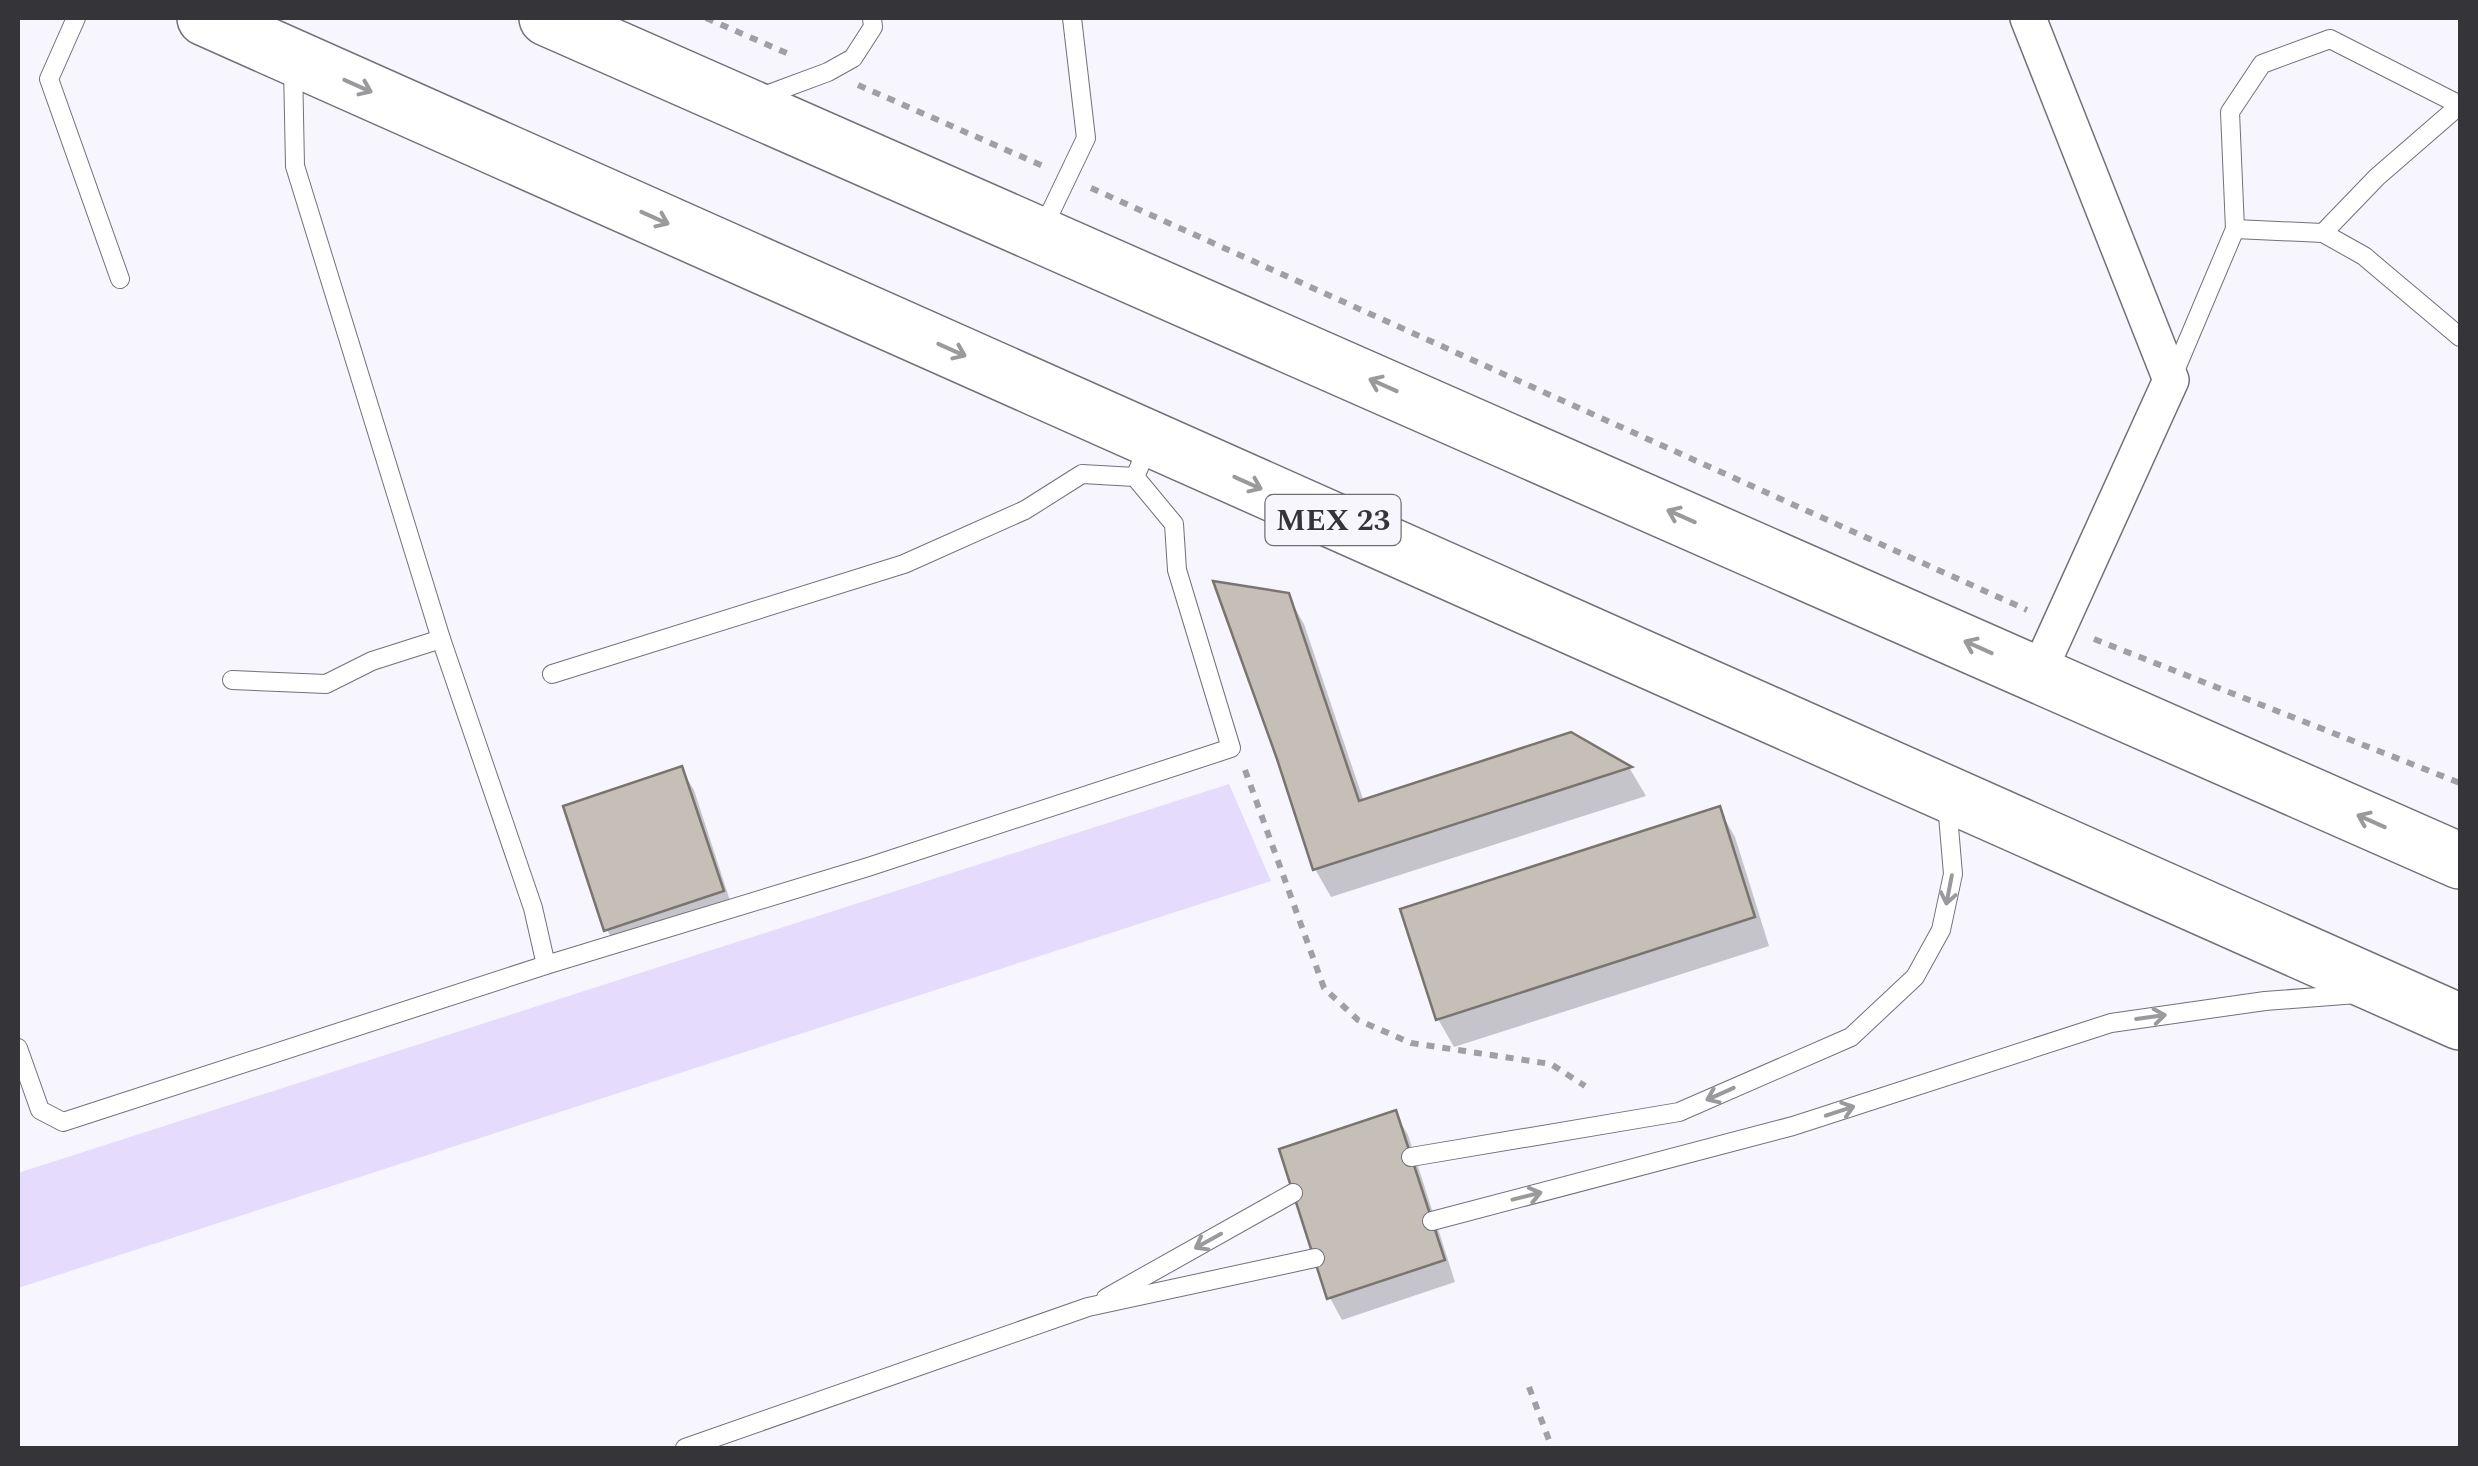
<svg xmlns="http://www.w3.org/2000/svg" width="2478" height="1466" font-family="Spectral,serif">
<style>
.green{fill:#e5dbfd}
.shadow{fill:#0003}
.building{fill:#c5bfb8;stroke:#79746d;stroke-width:2.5}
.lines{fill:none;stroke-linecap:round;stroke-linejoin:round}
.service-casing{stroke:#737078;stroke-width:20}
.minor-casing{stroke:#737078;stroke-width:38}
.trunk-casing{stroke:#737078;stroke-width:58}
.path{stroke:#a19fa6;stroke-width:6;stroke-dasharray:8 8;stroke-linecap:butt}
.service{stroke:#fff;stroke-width:18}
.minor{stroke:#fff;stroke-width:35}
.trunk{stroke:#fff;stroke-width:55}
.oneway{stroke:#9a9a9c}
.labels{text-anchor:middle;stroke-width:8;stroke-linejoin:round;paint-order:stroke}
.shield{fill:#f7f5fe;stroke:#6f6e73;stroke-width:2.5}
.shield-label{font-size:30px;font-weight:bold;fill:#353438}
</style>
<rect width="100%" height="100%" fill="#f7f5fe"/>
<polygon class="green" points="1229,784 1271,881 18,1288 18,1173"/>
<g class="shadow">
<polygon points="1287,595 1304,624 1364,802 1570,735 1630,769 1646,796 1331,897 1315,869"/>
<polygon points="681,769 694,790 734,913 619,952 607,930 566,808"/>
<polygon points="1719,809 1735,837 1769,946 1454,1047 1438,1019"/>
<polygon points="1395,1113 1408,1135 1455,1282 1342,1320 1330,1298 1282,1150"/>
</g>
<g class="building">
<polygon points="1213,581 1289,593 1359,801 1571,732 1632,767 1313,870 1277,759"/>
<polygon points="682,766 724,891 604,931 563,806"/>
<polygon points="1720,806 1755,917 1436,1020 1400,909"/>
<polygon points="1396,1110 1445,1260 1327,1299 1279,1149"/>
</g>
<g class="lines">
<defs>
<g id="service">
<polyline points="76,18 49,79 120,279"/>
<polyline points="293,66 295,166 441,639 533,908 546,965 868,867 1231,748 1177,570 1174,524 1135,477 1149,444"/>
<polyline points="758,98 828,72 853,58 873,27 872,18"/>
<polyline points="2235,229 2323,233 2364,256 2460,337"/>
<polyline points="1042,230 1086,138 1072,18"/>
<polyline points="2323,233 2377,177 2460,105"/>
<polyline points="2172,378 2235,229 2230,112 2262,64 2330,39 2460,105"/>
<polyline points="552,674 904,564 1025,510 1082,474 1135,477"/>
<polyline points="232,680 326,684 372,661 441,639"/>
<polyline points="18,1048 40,1110 63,1122 546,965"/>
<polyline points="1411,1157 1679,1112 1851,1037 1915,977 1941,930 1953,874 1947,804"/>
<polyline points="1432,1221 1793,1126 2111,1023 2265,1001 2357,994"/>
<polyline points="1106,1298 1293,1193"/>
<polyline points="685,1448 1088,1307 1315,1258"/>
</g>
<polyline id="minor" points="2028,18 2171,380 2038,673"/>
<g id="trunk">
<polyline points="205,18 2460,1022"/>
<polyline points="547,18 2460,861"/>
</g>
</defs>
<use href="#service" class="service-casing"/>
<use href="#minor" class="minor-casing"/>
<use href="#trunk" class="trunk-casing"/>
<g class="path">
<polyline points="706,18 791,55"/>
<polyline points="858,85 1043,166"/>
<polyline points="1091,188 2027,610"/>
<polyline points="2094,639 2460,783"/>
<polyline points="1245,770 1324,988 1358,1020 1411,1043 1551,1064 1585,1086"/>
<polyline points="1529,1387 1552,1448"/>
</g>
<use href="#service" class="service"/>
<use href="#minor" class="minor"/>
<use href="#trunk" class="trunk"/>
</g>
<defs><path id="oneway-shaft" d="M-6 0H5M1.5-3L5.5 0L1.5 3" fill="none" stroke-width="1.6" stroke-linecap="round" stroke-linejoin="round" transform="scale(2.5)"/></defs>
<g class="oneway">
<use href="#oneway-shaft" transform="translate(358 86) rotate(24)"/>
<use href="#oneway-shaft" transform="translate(655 218) rotate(24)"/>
<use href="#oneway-shaft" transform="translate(952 350) rotate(24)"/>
<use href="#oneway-shaft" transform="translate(1383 385) rotate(-156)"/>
<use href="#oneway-shaft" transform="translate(1248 483) rotate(24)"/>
<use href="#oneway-shaft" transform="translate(1681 516) rotate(-156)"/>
<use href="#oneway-shaft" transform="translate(1978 647) rotate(-156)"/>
<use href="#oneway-shaft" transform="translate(2371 821) rotate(-156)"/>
<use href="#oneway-shaft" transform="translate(1949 890) rotate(101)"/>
<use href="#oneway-shaft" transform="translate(2151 1017) rotate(-8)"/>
<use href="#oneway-shaft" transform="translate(1720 1094) rotate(156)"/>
<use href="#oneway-shaft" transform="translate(1840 1111) rotate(-18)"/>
<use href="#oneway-shaft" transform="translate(1527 1196) rotate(-14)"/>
<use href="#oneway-shaft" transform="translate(1208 1241) rotate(151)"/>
</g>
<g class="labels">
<rect class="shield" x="1265.5" y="495" width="135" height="50" rx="8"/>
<g class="shield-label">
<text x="1333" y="530">MEX 23</text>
</g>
</g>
<rect width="2478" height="1466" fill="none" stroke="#353438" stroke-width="40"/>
</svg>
